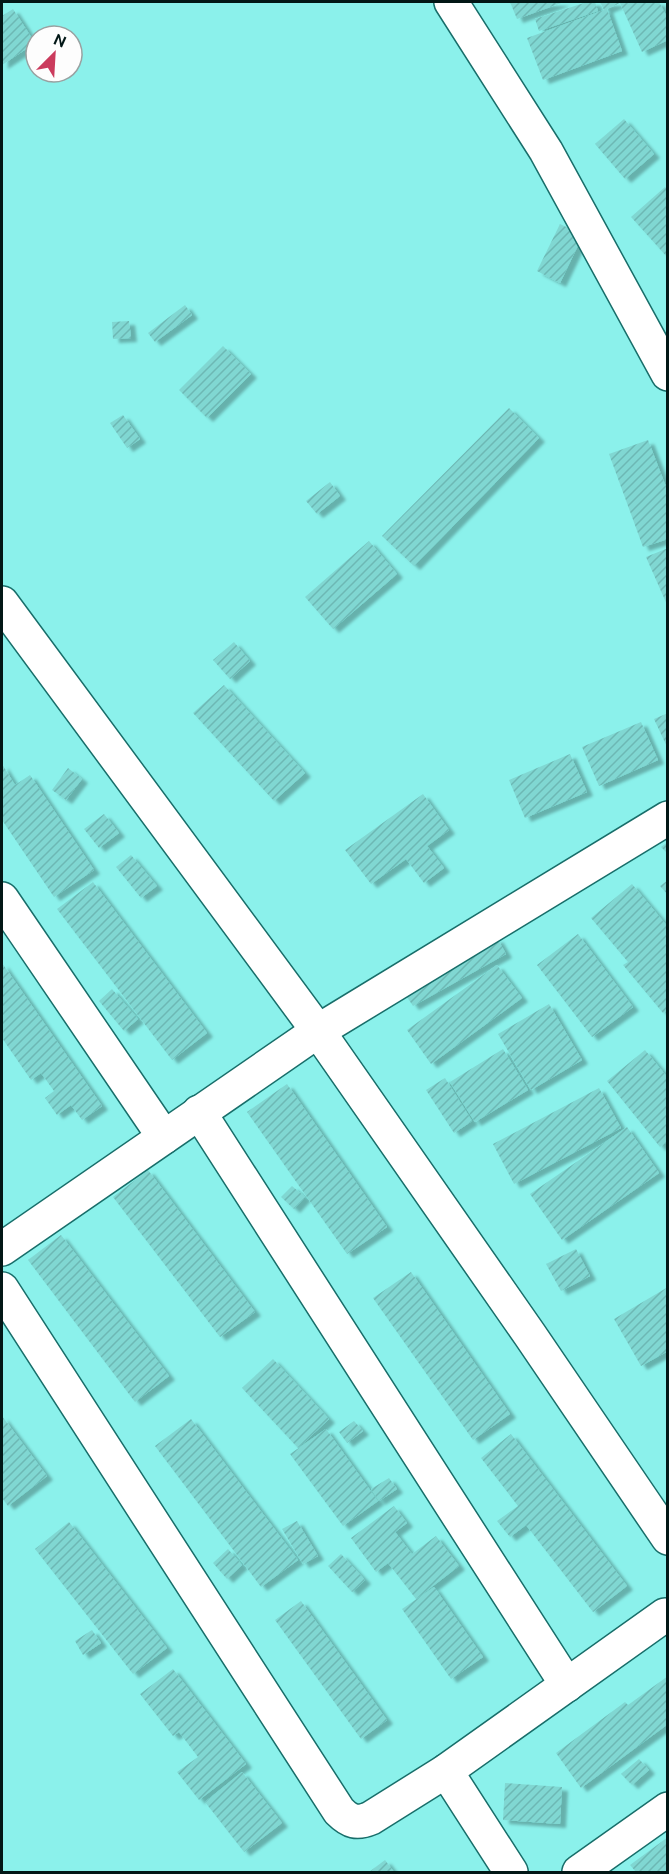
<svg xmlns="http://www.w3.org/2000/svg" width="669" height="1874" font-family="Ubuntu,sans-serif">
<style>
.building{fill:url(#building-hatch);filter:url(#shadow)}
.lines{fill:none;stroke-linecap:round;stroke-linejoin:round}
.minor-casing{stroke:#186e6a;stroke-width:36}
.minor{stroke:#fff;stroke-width:33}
</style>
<defs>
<pattern id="building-hatch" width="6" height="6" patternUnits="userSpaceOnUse" patternTransform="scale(1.5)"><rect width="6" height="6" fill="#80d7d2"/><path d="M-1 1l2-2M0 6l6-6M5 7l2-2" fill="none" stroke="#6db8b4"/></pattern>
<filter id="shadow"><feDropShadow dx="6" dy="4" stdDeviation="1.5" flood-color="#0004"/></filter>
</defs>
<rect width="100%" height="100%" fill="#8bf1eb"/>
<g class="building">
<polygon points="510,2 564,2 517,19"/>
<polygon points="587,2 595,2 598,11 539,31 535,19"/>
<polygon points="600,2 659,2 668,19 668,40 642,52 620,3 607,9 622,51 543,80 527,38 604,10"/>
<polygon points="13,9 35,43 2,65 2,16"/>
<polygon points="624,119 654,154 625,179 595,144"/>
<polygon points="665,187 668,190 668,258 631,217"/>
<polygon points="560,224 583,235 560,283 537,271"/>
<polygon points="185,305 192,315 155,342 148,333"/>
<polygon points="129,321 131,338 113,339 112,322"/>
<polygon points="223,346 251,374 207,418 179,390"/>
<polygon points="509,408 539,438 414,566 382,536"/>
<polygon points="123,415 140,439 127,448 110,423"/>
<polygon points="648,440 668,492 668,539 643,547 609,454"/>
<polygon points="330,482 340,496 317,514 306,501"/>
<polygon points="369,541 397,574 333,629 305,597"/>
<polygon points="668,548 668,607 646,557"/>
<polygon points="234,642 250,661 230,679 213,660"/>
<polygon points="224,685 305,773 274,801 193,713"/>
<polygon points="668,713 668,749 654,719"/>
<polygon points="641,722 658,760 599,786 582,747"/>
<polygon points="570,754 587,792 525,818 509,780"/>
<polygon points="2,764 15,785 30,775 94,870 54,897 2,820"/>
<polygon points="68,768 82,779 66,800 52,790"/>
<polygon points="423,794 449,830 427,846 444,868 424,883 406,859 371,884 345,850"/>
<polygon points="104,814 119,833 99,848 84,829"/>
<polygon points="668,842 668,854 661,847"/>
<polygon points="131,855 157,886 141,898 116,867"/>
<polygon points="668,880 668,895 660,886"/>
<polygon points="93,882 207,1033 172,1060 57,909"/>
<polygon points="632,884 668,927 668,1010 663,1013 623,965 628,962 591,918"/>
<polygon points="578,934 633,1007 592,1037 537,965"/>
<polygon points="497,938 506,954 413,1006 403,991"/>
<polygon points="2,963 102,1106 82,1120 71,1105 57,1115 45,1098 54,1091 41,1073 31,1080 2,1038"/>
<polygon points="497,965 522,998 431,1064 407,1030"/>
<polygon points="112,989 138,1019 124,1031 99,1001"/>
<polygon points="549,1004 582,1060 531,1090 498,1034"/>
<polygon points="503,1049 528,1090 475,1122 450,1082"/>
<polygon points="645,1050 668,1078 668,1141 660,1147 607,1081"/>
<polygon points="445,1078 472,1121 454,1133 426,1090"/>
<polygon points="287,1084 387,1227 347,1254 247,1112"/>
<polygon points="599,1088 621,1128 514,1184 493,1144"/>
<polygon points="627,1127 659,1173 562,1240 530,1194"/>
<polygon points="148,1170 255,1312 220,1337 113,1197"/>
<polygon points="292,1186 305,1197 294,1209 281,1197"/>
<polygon points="61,1235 169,1376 135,1402 28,1260"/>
<polygon points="576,1249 590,1276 561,1291 546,1264"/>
<polygon points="411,1272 510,1414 473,1440 373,1298"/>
<polygon points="668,1287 668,1351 641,1366 614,1319"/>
<polygon points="273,1359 329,1419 298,1448 242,1388"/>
<polygon points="2,1416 47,1476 8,1506 2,1498"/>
<polygon points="191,1419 298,1560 261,1587 155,1446"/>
<polygon points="354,1421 363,1431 347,1443 339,1432"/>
<polygon points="326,1429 378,1501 343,1526 290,1454"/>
<polygon points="511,1434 627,1586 593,1612 526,1525 510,1537 497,1521 518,1506 481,1458"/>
<polygon points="389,1478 397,1489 379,1501 371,1489"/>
<polygon points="394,1506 407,1523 395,1532 412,1554 436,1536 459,1566 416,1599 388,1563 376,1572 351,1538"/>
<polygon points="297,1521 318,1556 303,1564 282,1529"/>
<polygon points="69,1522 167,1648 133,1674 35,1549"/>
<polygon points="228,1549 242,1565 227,1579 213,1563"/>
<polygon points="341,1554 365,1580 352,1592 328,1566"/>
<polygon points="434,1587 483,1657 451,1679 402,1609"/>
<polygon points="301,1601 387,1720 361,1739 275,1620"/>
<polygon points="92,1630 101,1643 83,1655 75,1641"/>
<polygon points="173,1669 246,1764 199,1800 177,1772 198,1757 179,1732 173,1736 140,1694"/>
<polygon points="668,1676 668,1724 581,1788 556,1753 625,1702 628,1705"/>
<polygon points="639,1759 649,1770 632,1785 621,1774"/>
<polygon points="242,1772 282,1823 244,1852 205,1802"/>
<polygon points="505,1783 562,1787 560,1824 503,1820"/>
<polygon points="668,1837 668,1872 636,1872 630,1865"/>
<polygon points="385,1860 394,1872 369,1872"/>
</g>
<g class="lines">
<defs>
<g id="minor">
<polyline points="451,2 546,151 668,374"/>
<polyline points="2,603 318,1031 530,1335 668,1538"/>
<polyline points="2,899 164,1137"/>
<polyline points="199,1112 567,1685"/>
<polyline points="2,1249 318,1031 668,818"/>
<path d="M2 1289 339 1811C350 1822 357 1824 371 1818L446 1771 665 1615"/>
<polyline points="446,1771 511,1872"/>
<polyline points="579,1872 668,1809"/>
</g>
</defs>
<use href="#minor" class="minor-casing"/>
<use href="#minor" class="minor"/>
</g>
<rect width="669" height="1874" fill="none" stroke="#021716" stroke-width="6"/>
<g transform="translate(54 54) rotate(24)"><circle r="28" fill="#fdfdfd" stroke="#99a1a1" stroke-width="1.5"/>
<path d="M0-4.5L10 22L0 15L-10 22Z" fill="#cb3b5d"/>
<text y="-9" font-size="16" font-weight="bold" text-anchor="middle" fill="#021716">N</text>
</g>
</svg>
